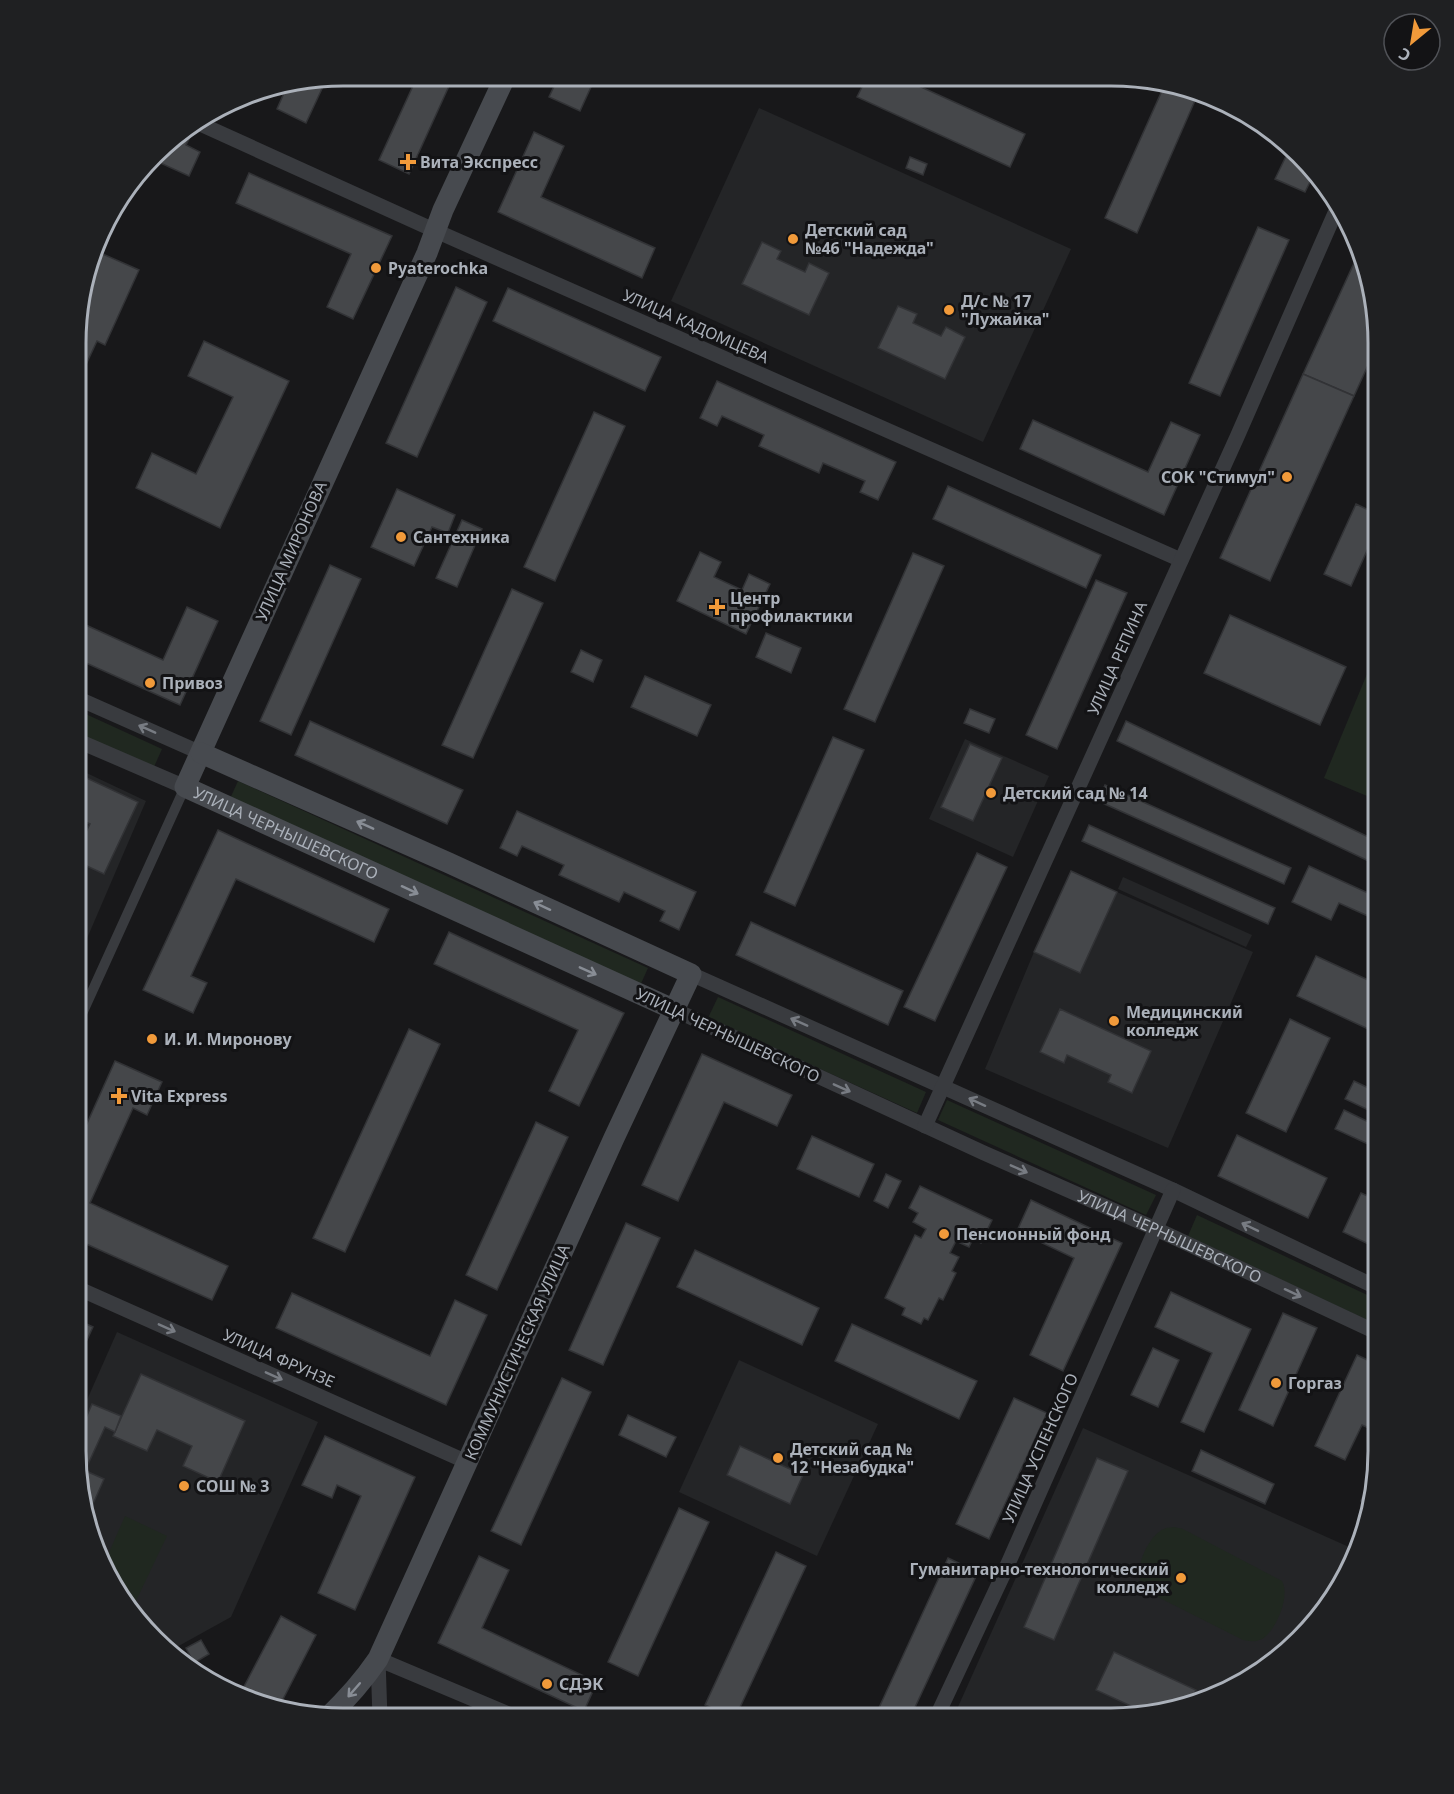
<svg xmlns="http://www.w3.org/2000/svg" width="1454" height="1794" font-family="'Noto Sans',sans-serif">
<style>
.built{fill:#242527}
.green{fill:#202820}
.building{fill:#45474a;stroke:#323336;stroke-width:1.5}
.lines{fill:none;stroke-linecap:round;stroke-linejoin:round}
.pedestrian{stroke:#393b3f;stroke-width:10}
.minor{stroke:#393b3f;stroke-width:15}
.secondary{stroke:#474a4f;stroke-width:21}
.oneway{stroke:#787c83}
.oneway2{stroke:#888d95}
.poi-dot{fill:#f19a3a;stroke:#131315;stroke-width:2}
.labels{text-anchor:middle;stroke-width:6;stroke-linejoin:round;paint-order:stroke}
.poi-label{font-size:16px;font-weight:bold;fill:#abb1ba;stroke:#131315;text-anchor:start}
.street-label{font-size:16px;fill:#abb1ba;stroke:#131315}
.rim{fill:none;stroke:#abb1ba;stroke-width:3}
</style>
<rect width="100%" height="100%" fill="#18181a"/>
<g class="built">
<polygon points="759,108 1071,249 983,442 671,301"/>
<polygon points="965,739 1049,776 1013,857 929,819"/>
<polygon points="76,768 146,801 76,964"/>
<polygon points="1123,877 1252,935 1246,947 1118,889"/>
<polygon points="1117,892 1253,952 1168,1148 985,1069 1034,952 1080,973"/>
<polygon points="117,1332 318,1422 231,1617 175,1648 165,1643 111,1585 84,1521 75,1452 75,1427"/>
<polygon points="739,1360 878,1424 817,1556 679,1492"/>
<polygon points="1083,1428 1358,1551 1334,1600 1245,1683 1129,1718 953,1718"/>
</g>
<g class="green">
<polygon points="1379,645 1379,801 1324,778"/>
<polygon points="77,710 162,749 153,769 76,734"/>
<polygon points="238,781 648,968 639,988 229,801"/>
<polygon points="718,997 926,1092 917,1113 708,1018"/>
<polygon points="947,1100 1156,1195 1146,1215 938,1120"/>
<polygon points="1197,1215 1378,1300 1378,1325 1188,1236"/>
<path d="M125 1516 167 1536 136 1601C113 1590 112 1589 103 1566Z"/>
<path d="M1174 1527 1183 1529 1282 1581C1290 1595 1278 1625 1266 1636 1260 1642 1251 1642 1243 1640L1150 1593C1146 1589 1140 1584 1139 1578 1137 1563 1150 1534 1164 1529 1167 1527 1170 1528 1174 1527Z"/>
</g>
<g class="building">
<polygon points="418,75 454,75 409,174 379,160"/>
<polygon points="559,76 596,76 580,111 549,97"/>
<polygon points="867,77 899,77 1025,134 1010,167 857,97"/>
<polygon points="327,78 306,123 277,109 288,84"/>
<polygon points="1165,84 1197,96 1137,233 1105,218"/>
<polygon points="534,132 564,146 541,197 655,248 642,278 498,212"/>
<polygon points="178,134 189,139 186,145 200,152 189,176 158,162 160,158 155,155 166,141"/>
<polygon points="1289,150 1313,176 1305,192 1275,179"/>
<polygon points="910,157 927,164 923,175 906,168"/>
<polygon points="249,173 392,236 353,319 327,307 351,254 236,203"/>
<polygon points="1258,227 1289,240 1220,396 1189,383"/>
<polygon points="762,242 781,251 777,259 805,272 809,263 829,273 809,315 742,284"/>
<polygon points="1360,250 1370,273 1379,341 1354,396 1303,374"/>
<polygon points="96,251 139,270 105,345 97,341 77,384 77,307"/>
<polygon points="456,287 487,302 417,457 386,443"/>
<polygon points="508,288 661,357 645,391 493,321"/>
<polygon points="898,306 917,314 913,323 941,336 946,327 965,337 945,379 878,348"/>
<polygon points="204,341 289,381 220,528 136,488 152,453 196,474 233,397 188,376"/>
<polygon points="1303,374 1354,396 1270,581 1220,558"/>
<polygon points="717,381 896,462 878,500 860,492 865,481 823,463 819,473 759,446 764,435 722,416 717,426 700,418"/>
<polygon points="594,412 625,426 555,581 524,567"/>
<polygon points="1033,420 1148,472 1171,422 1200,435 1164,515 1020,449"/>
<polygon points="948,486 1101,555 1086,588 933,519"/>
<polygon points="397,489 455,515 448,533 432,527 414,566 371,547"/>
<polygon points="1356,504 1379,515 1379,524 1351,586 1324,574"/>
<polygon points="462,520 482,529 457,587 436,578"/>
<polygon points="700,552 721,562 714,577 742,590 749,574 770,584 746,634 677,601"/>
<polygon points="913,553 944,566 875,722 844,709"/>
<polygon points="330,565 361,579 291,735 260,721"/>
<polygon points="1096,580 1127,593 1057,749 1026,735"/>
<polygon points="512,589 543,603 473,758 442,745"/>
<polygon points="187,607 218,621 180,705 77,659 77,621 163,660"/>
<polygon points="1230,615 1346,667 1320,725 1204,673"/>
<polygon points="766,633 801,648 791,673 756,657"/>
<polygon points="581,650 602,660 593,682 571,672"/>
<polygon points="645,676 711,705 697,736 631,707"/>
<polygon points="970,709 995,719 989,733 964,723"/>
<polygon points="310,721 463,790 447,824 295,755"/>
<polygon points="1126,721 1379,842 1379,866 1117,741"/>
<polygon points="833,737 864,750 795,906 764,892"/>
<polygon points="970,744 1002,758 973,821 941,807"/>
<polygon points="76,773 138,802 104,874 76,861 76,844 79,838 82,840 90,824 76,818"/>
<polygon points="1105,785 1291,868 1284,884 1098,801"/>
<polygon points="517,811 696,892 679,930 660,921 665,911 624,892 619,902 559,875 564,865 522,846 517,856 500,848"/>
<polygon points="1089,825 1275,908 1268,924 1082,841"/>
<polygon points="218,830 389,909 374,942 236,879 191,976 207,983 193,1013 143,990"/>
<polygon points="977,853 1007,867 935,1021 904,1007"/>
<polygon points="1309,866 1379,898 1379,921 1339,903 1331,920 1292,902"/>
<polygon points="1071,871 1117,892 1080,973 1034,952"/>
<polygon points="751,922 903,991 888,1025 736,955"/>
<polygon points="449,932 624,1013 579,1106 549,1091 578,1030 434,964"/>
<polygon points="1316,956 1379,985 1379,1034 1297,996"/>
<polygon points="1060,1009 1151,1051 1132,1093 1108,1082 1111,1075 1067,1055 1064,1063 1040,1052"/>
<polygon points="1290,1019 1330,1038 1286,1132 1246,1113"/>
<polygon points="409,1029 440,1044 345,1252 313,1238"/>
<polygon points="702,1054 792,1095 777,1126 724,1102 678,1201 642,1185"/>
<polygon points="115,1061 162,1082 147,1115 133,1108 90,1203 228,1266 212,1300 75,1239 76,1148"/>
<polygon points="1354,1081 1379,1093 1379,1115 1345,1099"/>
<polygon points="1344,1110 1379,1127 1379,1149 1335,1129"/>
<polygon points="536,1122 568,1137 497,1290 466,1275"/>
<polygon points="1237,1135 1327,1178 1308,1218 1218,1176"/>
<polygon points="812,1136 874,1164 859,1197 797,1169"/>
<polygon points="886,1174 901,1181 888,1208 874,1201"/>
<polygon points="920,1186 992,1220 981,1243 973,1239 969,1247 956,1241 950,1253 959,1257 952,1271 956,1273 943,1300 939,1298 928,1320 924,1318 921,1324 902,1315 905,1308 885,1298 915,1235 921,1238 926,1229 913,1222 918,1213 909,1208"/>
<polygon points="1361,1193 1379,1201 1379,1249 1343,1232"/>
<polygon points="1031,1200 1122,1243 1063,1371 1030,1355 1074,1258 1017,1231"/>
<polygon points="626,1223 660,1238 603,1365 569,1350"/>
<polygon points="695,1250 819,1308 802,1345 677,1287"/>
<polygon points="1171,1292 1251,1329 1204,1432 1181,1422 1212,1353 1155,1327"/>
<polygon points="292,1293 430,1356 455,1300 487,1315 446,1405 276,1328"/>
<polygon points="1283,1313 1317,1328 1273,1426 1239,1410"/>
<polygon points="75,1319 93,1327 75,1366"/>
<polygon points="852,1324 977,1381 959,1419 835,1361"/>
<polygon points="1153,1348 1179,1360 1158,1407 1131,1395"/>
<polygon points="1357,1355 1378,1365 1378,1390 1370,1409 1378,1413 1378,1432 1362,1425 1345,1460 1315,1446"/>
<polygon points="141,1374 245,1421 218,1482 183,1466 192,1446 157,1430 147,1451 113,1436"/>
<polygon points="562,1378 591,1392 521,1545 491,1531"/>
<polygon points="1014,1398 1047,1413 989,1539 956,1524"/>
<polygon points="92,1404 121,1416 115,1432 105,1427 85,1471 77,1467 75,1443"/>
<polygon points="628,1415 676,1437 666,1457 619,1435"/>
<polygon points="325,1436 415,1477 355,1610 318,1593 361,1496 337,1485 332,1498 302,1485"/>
<polygon points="740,1446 803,1475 790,1504 727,1475"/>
<polygon points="1201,1450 1274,1484 1265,1504 1192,1471"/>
<polygon points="1097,1458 1128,1471 1054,1640 1024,1627"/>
<polygon points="77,1467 104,1479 85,1522 84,1521"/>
<polygon points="1375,1469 1378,1471 1371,1506 1361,1501"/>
<polygon points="679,1508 709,1522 638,1676 608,1662"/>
<polygon points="776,1552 806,1566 735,1718 733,1718 705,1705"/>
<polygon points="479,1556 509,1570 482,1628 597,1682 584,1711 438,1643"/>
<polygon points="948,1558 978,1572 910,1718 891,1718 877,1712"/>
<polygon points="281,1616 316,1635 278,1709 257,1705 237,1695 240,1694"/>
<polygon points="201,1640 209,1654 194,1663 186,1648"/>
<polygon points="1114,1652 1196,1690 1191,1700 1146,1713 1096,1690"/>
</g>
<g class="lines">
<polyline class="pedestrian" points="76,1027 185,787"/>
<g class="minor">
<polyline points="198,123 436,231 1181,560"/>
<polyline points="77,698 201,753"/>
<polyline points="76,740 185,787"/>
<polyline points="691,974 1173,1190 1378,1288"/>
<path id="s1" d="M675 1010 984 1153 1156 1229 1378 1333"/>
<polyline points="925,1126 1237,437 1339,204"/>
<polyline points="75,1287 467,1462"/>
<polyline points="380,1718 378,1659 518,1718"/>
<polyline points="936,1718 1003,1575 1173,1190"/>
</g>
<g class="secondary">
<path id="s2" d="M506 75 443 210 427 253 185 787 675 1010"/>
<path d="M201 753 449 863 691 974 614 1138 378 1659C363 1681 346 1700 327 1718"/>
</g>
</g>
<defs><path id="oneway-shaft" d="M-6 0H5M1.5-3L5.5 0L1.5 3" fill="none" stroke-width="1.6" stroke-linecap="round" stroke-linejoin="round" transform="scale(1.5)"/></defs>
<g class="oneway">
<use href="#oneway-shaft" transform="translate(147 729) rotate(-156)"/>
<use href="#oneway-shaft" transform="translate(799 1022) rotate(-156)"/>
<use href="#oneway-shaft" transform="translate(842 1088) rotate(24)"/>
<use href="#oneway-shaft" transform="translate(977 1102) rotate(-155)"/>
<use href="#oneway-shaft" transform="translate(1019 1169) rotate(24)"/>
<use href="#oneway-shaft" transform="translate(1250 1227) rotate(-154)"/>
<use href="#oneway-shaft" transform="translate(1293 1293) rotate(25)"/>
<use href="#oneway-shaft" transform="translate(167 1328) rotate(24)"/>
<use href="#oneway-shaft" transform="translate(274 1376) rotate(24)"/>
</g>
<g class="oneway2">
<use href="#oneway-shaft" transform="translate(365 825) rotate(-156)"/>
<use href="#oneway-shaft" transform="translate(410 890) rotate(25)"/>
<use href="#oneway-shaft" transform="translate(542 906) rotate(-155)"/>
<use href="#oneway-shaft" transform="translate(588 971) rotate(24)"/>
<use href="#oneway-shaft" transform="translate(354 1690) rotate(131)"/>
</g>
<g class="poi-dot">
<path d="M405 153h6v6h6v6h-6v6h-6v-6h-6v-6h6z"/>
<circle cx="793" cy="239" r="6"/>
<circle cx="376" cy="268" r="6"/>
<circle cx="949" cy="310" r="6"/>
<circle cx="1287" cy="477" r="6"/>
<circle cx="401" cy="537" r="6"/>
<path d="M714 598h6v6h6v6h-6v6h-6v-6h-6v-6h6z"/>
<circle cx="150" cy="683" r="6"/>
<circle cx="991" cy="793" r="6"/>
<circle cx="1114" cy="1021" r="6"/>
<circle cx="152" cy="1039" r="6"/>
<path d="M116 1087h6v6h6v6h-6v6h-6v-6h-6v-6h6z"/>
<circle cx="944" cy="1234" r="6"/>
<circle cx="1276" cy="1383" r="6"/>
<circle cx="778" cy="1458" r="6"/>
<circle cx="184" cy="1486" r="6"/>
<circle cx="1181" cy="1578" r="6"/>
<circle cx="547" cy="1684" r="6"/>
</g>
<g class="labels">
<g class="poi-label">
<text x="420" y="168">Вита Экспресс</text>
<text x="805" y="236">Детский сад<tspan x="805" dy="18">№46 "Надежда"</tspan></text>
<text x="388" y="274">Pyaterochka</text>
<text x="961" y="307">Д/с № 17<tspan x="961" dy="18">"Лужайка"</tspan></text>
<text x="1275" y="483" text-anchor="end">СОК "Стимул"</text>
<text x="413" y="543">Сантехника</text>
<text x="730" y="604">Центр<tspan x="730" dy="18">профилактики</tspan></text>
<text x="162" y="689">Привоз</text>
<text x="1003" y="799">Детский сад № 14</text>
<text x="1126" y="1018">Медицинский<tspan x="1126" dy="18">колледж</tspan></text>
<text x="164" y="1045">И. И. Миронову</text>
<text x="131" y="1102">Vita Express</text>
<text x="956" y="1240">Пенсионный фонд</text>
<text x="1288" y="1389">Горгаз</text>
<text x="790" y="1455">Детский сад №<tspan x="790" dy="18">12 "Незабудка"</tspan></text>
<text x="196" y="1492">СОШ № 3</text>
<text x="1169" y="1575" text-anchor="end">Гуманитарно-технологический<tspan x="1169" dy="18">колледж</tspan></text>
<text x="559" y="1690">СДЭК</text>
</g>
<g class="street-label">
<text transform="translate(696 326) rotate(24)" y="6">УЛИЦА КАДОМЦЕВА</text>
<text transform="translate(291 551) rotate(-66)" y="6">УЛИЦА МИРОНОВА</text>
<text transform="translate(1117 658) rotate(-66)" y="6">УЛИЦА РЕПИНА</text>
<text dy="6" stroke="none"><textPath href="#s2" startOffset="892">УЛИЦА ЧЕРНЫШЕВСКОГО</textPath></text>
<text transform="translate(728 1035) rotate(25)" y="6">УЛИЦА ЧЕРНЫШЕВСКОГО</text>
<text dy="6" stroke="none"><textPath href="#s1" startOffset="544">УЛИЦА ЧЕРНЫШЕВСКОГО</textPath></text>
<text transform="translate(517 1352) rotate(-66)" y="6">КОММУНИСТИЧЕСКАЯ УЛИЦА</text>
<text transform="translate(279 1358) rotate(24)" y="6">УЛИЦА ФРУНЗЕ</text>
<text transform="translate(1040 1448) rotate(-66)" y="6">УЛИЦА УСПЕНСКОГО</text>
</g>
</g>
<path d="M0 0H1454V1794H0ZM343 86H1111A257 257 0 0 1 1368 343V1451A257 257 0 0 1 1111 1708H343A257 257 0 0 1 86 1451V343A257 257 0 0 1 343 86Z" fill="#1f2022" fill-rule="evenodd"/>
<path class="rim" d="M343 86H1111A257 257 0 0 1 1368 343V1451A257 257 0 0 1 1111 1708H343A257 257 0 0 1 86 1451V343A257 257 0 0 1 343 86Z"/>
<g transform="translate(1412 42) rotate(210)"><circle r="28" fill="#131315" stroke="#505257" stroke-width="1.5"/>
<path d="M0-4.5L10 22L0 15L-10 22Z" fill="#f19a3a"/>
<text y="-9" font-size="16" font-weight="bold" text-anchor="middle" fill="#abb1ba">С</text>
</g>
</svg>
